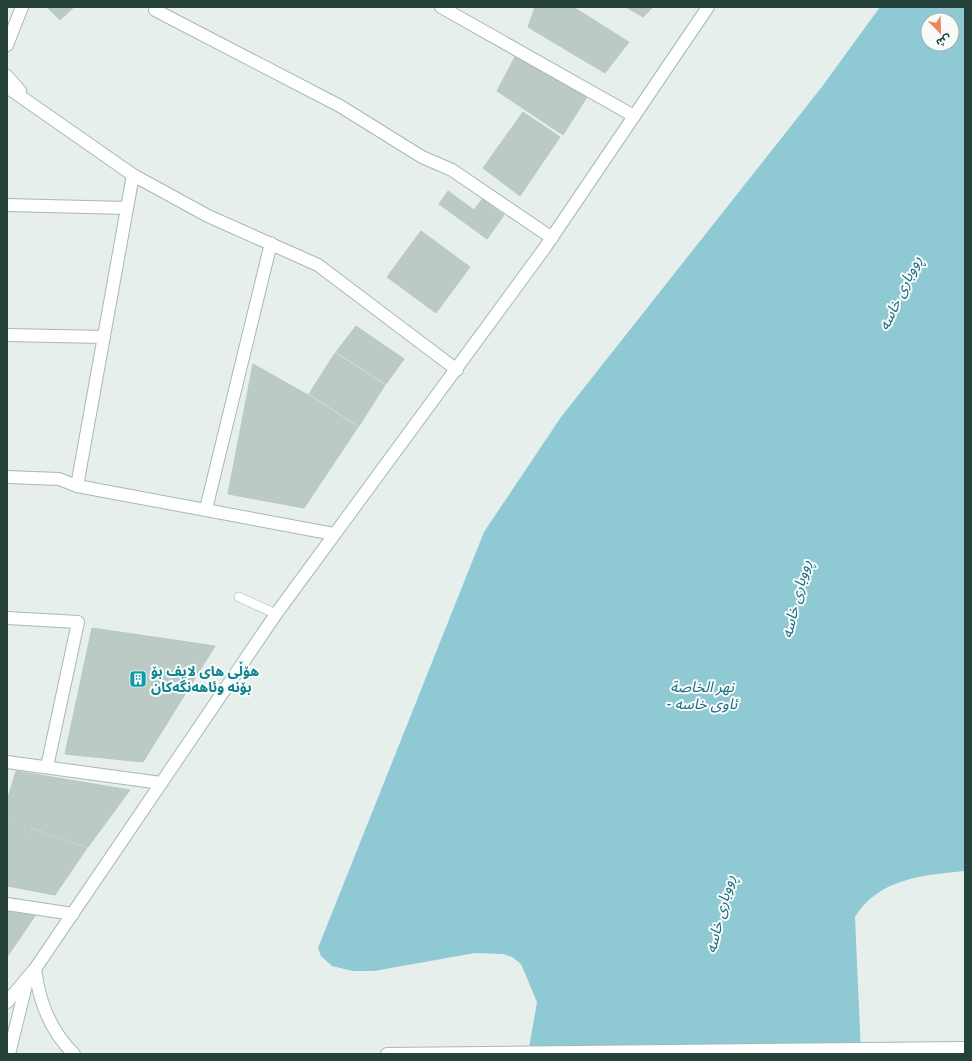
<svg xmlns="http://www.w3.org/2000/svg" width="972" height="1061" font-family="Roboto,'Noto Sans Arabic',sans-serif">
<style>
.water{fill:#8ec9d4;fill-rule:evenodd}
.building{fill:#bbcac4;stroke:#b8c9c2}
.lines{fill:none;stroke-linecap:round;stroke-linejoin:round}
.lane-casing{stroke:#a8b8b2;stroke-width:10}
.street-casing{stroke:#a8b8b2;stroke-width:14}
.secondary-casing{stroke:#a4bbb3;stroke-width:14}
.lane{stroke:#fff;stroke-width:9}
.street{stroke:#fff;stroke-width:12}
.secondary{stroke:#fff;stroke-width:12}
.labels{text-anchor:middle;stroke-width:4;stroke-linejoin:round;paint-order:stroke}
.culture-label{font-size:14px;font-weight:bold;fill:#0d838f;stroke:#f7fbf9;text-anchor:start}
.water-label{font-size:15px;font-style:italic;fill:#1c6f80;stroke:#f7fbf9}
</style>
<rect width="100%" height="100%" fill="#e6efeb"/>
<path class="water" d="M880 7H965V871C924 875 879 878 855 917L861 1054H528L537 1002 521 964 512 957 503 954 475 953 374 971H353L332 966 321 956 318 948 484 532 561 417 821 88ZM928 20H952V44H928Z"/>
<g class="building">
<polygon points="47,7 74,7 60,20"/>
<polygon points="535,7 573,7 629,42 605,73 528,27"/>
<polygon points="626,7 653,7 643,17"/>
<polygon points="516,55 587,97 563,135 497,91"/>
<polygon points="523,112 560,137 520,196 483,168"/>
<polygon points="448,191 474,210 482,199 504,215 487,239 439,204"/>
<polygon points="421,231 470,267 436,313 387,277"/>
<polygon points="356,326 404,359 386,384 336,352"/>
<polygon points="335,353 385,385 359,426 309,394"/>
<polygon points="253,364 308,395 358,427 304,508 228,494"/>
<polygon points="92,628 215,646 143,762 65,754"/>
<polygon points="16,771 130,790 88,847 7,819 7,801"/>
<polygon points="7,820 31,828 18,888 7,886"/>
<polygon points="32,829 87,848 55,895 18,888"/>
<polygon points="7,907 35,916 7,957"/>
</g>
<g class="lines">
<defs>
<polyline id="lane" points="239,597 276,614"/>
<g id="street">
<polyline points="441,7 634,116"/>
<polyline points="155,10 340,106 422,157 452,170 552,238"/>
<polyline points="7,45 22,7"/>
<polyline points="7,76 20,91"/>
<polyline points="7,87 133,175 208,216 318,265 457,370"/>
<polyline points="7,205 127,208"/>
<polyline points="7,335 104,337"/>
<polyline points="7,477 59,479 77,486 334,534"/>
<polyline points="77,486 133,175"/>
<polyline points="206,509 271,243"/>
<polyline points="7,618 78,622 47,767"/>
<polyline points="7,762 161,783"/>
<polyline points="7,904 73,914"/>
</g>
<g id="secondary">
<path d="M35 969C39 1001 50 1031 74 1054"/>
<polyline points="7,1002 35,969 276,614 544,249 708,7"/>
<polyline points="9,1054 28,977"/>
<polyline points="387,1054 965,1048"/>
</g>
</defs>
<use href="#lane" class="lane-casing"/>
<use href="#street" class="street-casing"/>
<use href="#secondary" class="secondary-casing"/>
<use href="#lane" class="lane"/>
<use href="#street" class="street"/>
<use href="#secondary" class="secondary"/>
</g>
<defs>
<symbol id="building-square" viewBox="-11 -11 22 22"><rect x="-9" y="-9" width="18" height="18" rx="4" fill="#0f9aa8" stroke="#f7fbf9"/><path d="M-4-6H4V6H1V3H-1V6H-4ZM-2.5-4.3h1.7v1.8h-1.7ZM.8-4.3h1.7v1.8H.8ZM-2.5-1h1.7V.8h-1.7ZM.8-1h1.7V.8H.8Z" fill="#fff"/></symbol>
</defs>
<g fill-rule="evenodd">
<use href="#building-square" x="128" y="669" width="20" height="20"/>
</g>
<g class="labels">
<g class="culture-label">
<text x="151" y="676">هۆڵی های لایف بۆ<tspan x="151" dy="16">بۆنە وئاهەنگەکان</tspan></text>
</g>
<g class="water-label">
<text transform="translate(900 293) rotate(-65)" y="5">ڕووباری خاسە</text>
<text transform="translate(796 599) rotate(-76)" y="5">ڕووباری خاسە</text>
<text x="702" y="692">نهر الخاصة<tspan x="702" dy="17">- ئاوی خاسە</tspan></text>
<text transform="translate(720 914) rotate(-76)" y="5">ڕووباری خاسە</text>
</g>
</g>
<rect width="972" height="1061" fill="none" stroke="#24423a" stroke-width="16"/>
<g transform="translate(940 32) rotate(157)"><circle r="19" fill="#f7fbf9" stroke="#a3b1ad"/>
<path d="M0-3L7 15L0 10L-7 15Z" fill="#f4845f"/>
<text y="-6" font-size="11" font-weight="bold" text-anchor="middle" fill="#24423a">ش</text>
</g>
</svg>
